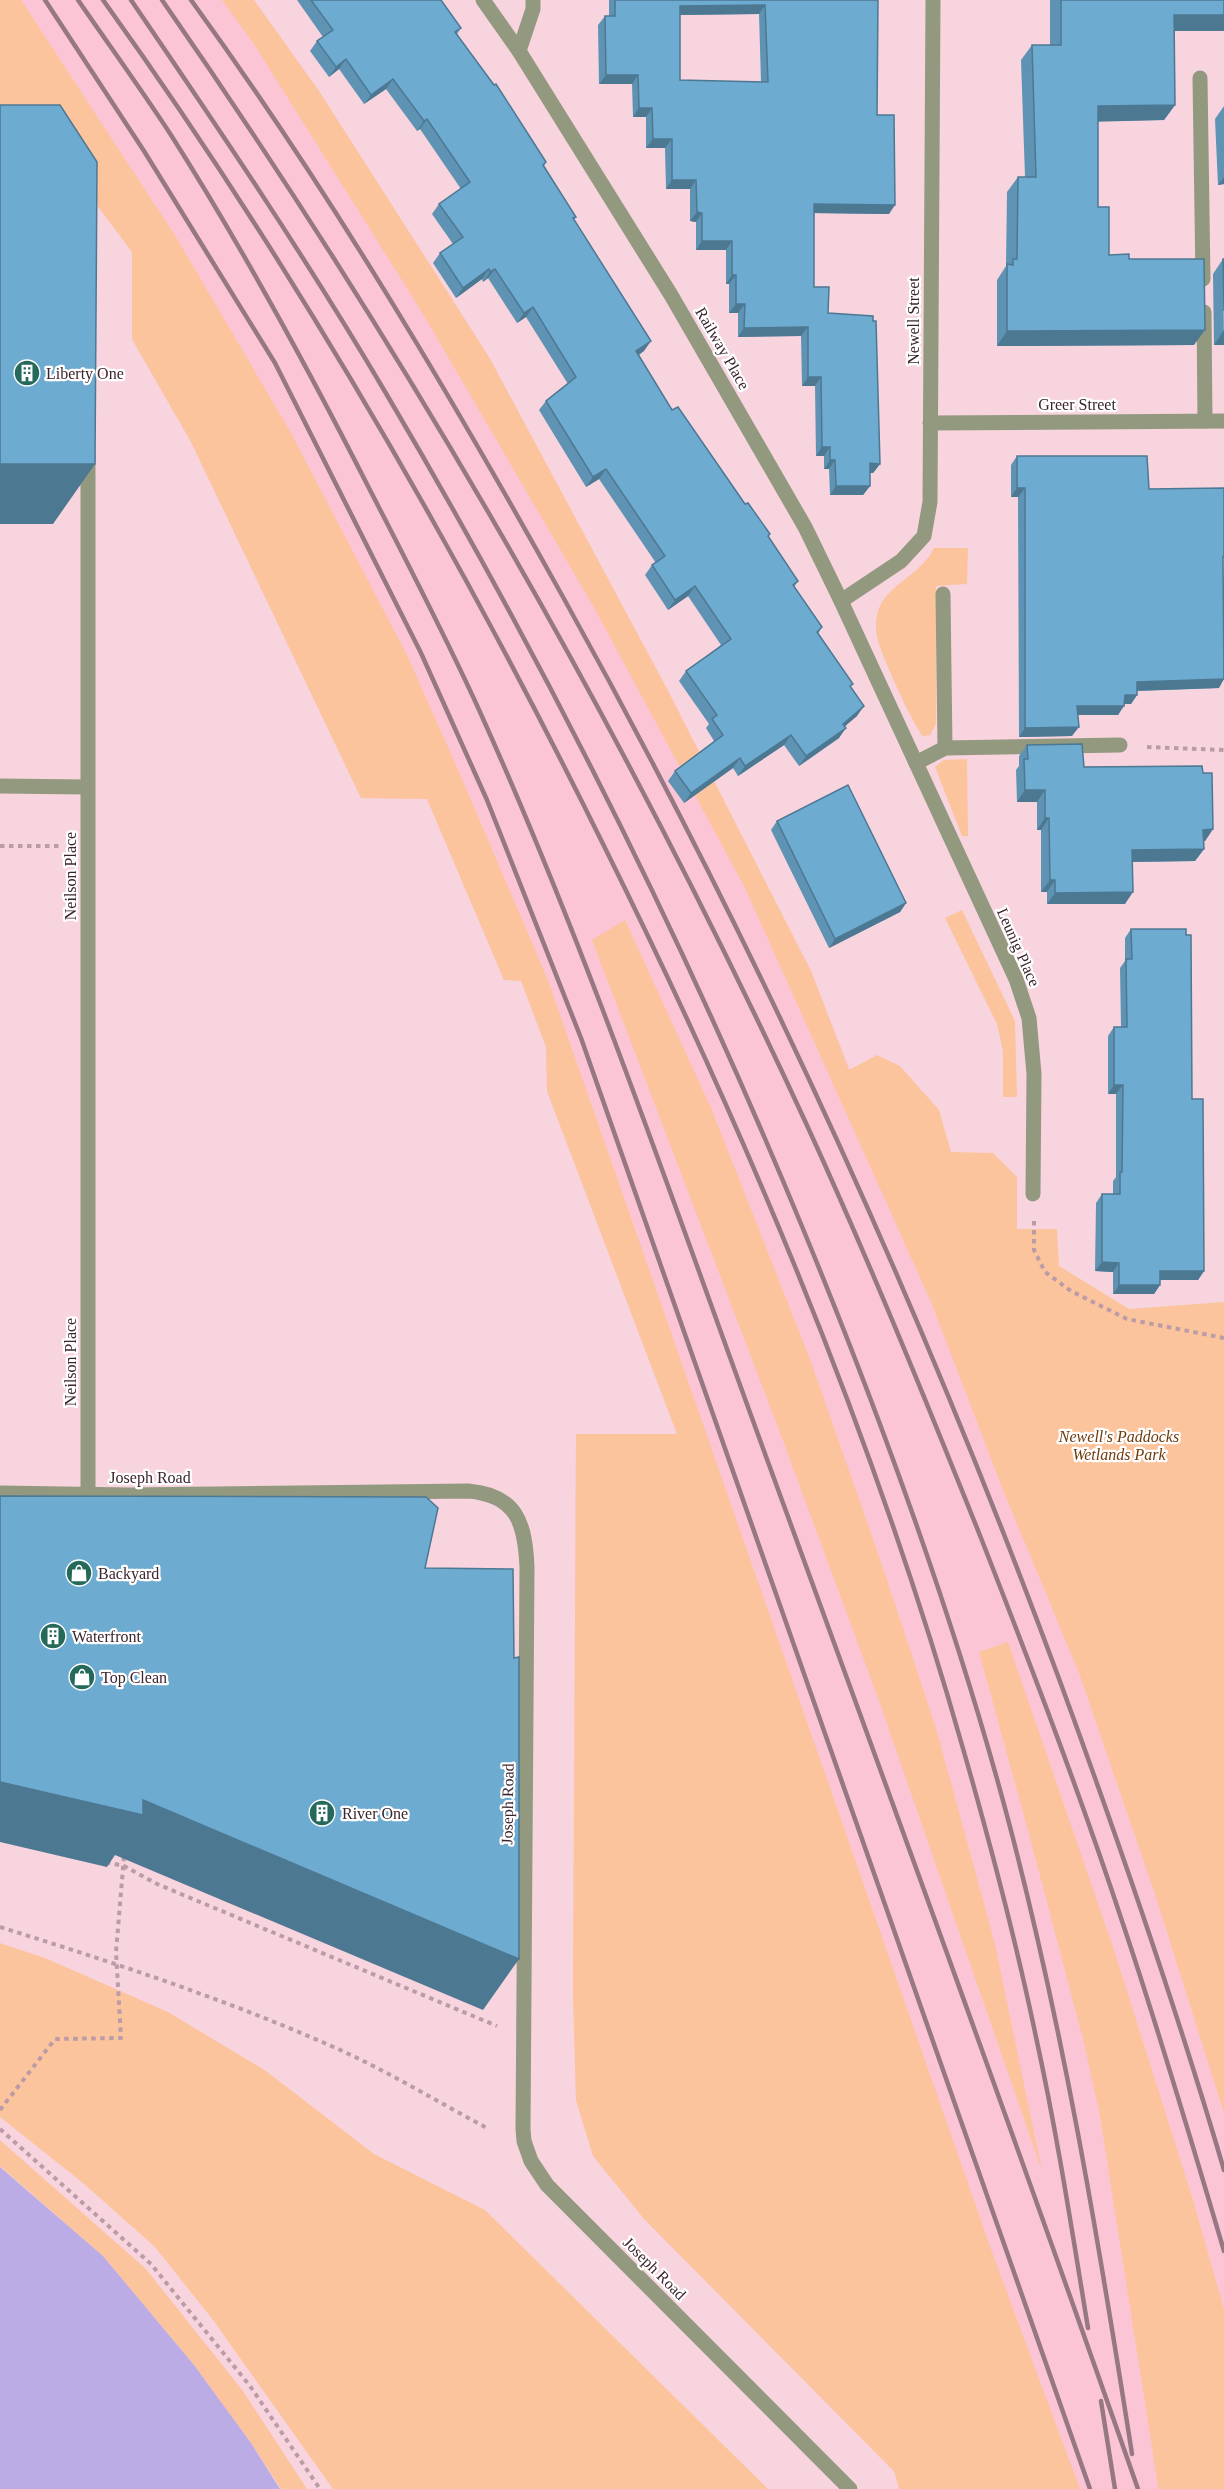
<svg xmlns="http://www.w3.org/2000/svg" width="1224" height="2489" font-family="'Times New Roman',serif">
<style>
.built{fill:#fbc5d6}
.green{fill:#fcc49c}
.water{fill:#bbace6}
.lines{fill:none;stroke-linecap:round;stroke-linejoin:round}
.path{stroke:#bb9ca6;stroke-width:4;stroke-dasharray:4.5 4.5;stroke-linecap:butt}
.service{stroke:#93997f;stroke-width:15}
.minor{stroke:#93997f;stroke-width:15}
.rail{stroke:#957881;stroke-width:4.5}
.wall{fill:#5f93b4;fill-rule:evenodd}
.shaded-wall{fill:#4d7892}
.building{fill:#6eabd1;stroke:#4d7892;stroke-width:1.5;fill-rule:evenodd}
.labels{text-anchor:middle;stroke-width:4.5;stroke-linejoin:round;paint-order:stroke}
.street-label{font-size:16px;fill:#3b252d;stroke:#fff}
.poi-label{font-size:16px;fill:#3b252d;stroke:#fff;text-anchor:start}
.park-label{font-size:16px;font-style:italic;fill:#6d3a0b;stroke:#fff}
</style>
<rect width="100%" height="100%" fill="#f8d4df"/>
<polygon class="built" points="0,0 254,0 319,91 489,357 665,685 811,971 850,1070 980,1363 1224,2078 1224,2489 911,2489 645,2220 593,2156 576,2100 573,1992 576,1434 677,1434 547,1091 546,1047 521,981 504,980 427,799 361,798 191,442 132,339 132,252"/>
<g class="green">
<polygon points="0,0 21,0 176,237 291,433 407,655 459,772 548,980 992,2252 1080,2489 899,2489 894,2471 645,2220 593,2156 576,2100 573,1992 576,1434 677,1434 547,1091 546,1047 521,981 504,980 427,799 361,798 191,442 132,339 132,252 53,147 0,147"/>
<polygon points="222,0 254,0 319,91 489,357 665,685 811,971 849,1070 877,1055 900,1066 939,1110 951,1152 993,1153 1017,1177 1017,1229 1057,1229 1059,1266 1129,1309 1224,1302 1224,1212 1224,2113 1155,1894 1079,1673 1003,1490 931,1302 745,888 592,604 420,309 252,41"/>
<path d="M934 548H968L967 584 936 586V724L930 735 923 736C913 725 879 651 877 636 875 626 876 613 881 604 893 582 921 574 934 548Z"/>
<polygon points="967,759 968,836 962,836 935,767 944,760"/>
<polygon points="962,910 1015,1021 1017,1097 1003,1097 1003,1051 997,1024 945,918"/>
<polygon points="625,920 711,1108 810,1359 883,1568 936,1728 995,1944 1042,2171 878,1698 782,1438 592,940"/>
<polygon points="1008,1642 1114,1950 1193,2200 1224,2309 1224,2489 1159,2489 1158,2486 1100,2116 1084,2043 1029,1834 979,1652"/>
<polygon points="0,1943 45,1958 168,2012 266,2071 374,2154 485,2210 768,2489 333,2489 213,2320 155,2247 83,2183 0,2117"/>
<polygon points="0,2140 146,2269 243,2391 307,2489 281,2489 251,2443 194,2365 103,2256 0,2166"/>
</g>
<polygon class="water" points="0,2167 103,2256 194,2365 251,2443 280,2489 0,2489"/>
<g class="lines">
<g class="path">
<polyline points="1147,747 1224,750"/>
<polyline points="0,846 62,846"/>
<polyline points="1034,1221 1034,1250 1045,1272 1071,1291 1127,1319 1224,1338"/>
<polyline points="106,1862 124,1866 157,1884 497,2026"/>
<path d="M0 1927C115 1963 228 2000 338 2049 389 2072 438 2102 487 2128"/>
<polyline points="0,2110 55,2039 121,2038 116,1952 124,1856"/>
<polyline points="0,2129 151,2264 250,2386 320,2489"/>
</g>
<g class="service">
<polyline points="1200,78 1203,279"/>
<polyline points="1204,312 1205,421"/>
<polyline points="945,748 1120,745"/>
<polyline points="916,763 945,748 943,594"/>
</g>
<g class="minor">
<polyline points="483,0 519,51 671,295 805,527 841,601 1016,979 1029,1018 1034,1074 1033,1194"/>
<polyline points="519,51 533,9 533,0"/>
<polyline points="930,423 1224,421"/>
<polyline points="841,601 901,561 924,536 930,502 933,0"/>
<polyline points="0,786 87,787"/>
<path d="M0 1493 130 1495 468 1491C517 1495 525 1523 527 1567L523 2129 524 2141 531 2161 547 2185 850 2489"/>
<polyline points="88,1494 88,456"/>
</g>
<g class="rail">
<polyline points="45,0 144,151 275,363 421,653 487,800 581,1038 1090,2489"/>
<path d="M78 0C109 45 141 89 171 135 244 250 309 370 371 492 408 564 446 637 480 712 590 956 676 1211 768 1462 893 1804 1018 2146 1138 2489"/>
<path d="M103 0C294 266 460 554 605 848 749 1138 876 1440 964 1752 991 1846 1016 1941 1036 2037 1057 2133 1072 2231 1088 2328"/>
<path d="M131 0C219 129 307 259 387 395 544 661 683 938 801 1224 880 1415 951 1608 1005 1808 1062 2020 1098 2237 1132 2454"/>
<path d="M162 0C408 354 624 729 805 1121 868 1258 925 1398 981 1538 1031 1666 1081 1796 1124 1927 1160 2034 1192 2143 1224 2251"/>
<path d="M191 0C329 190 449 392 563 597 756 944 920 1304 1058 1676 1118 1839 1175 2003 1224 2170"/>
<polyline points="1101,2401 1115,2489"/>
</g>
</g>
<g class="wall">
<polygon points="297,0 441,0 461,28 457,34 546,162 544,166 576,217 574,220 644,351 639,355 672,410 768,537 798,581 794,587 822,627 818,634 850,687 857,716 844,726 839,738 799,766 784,745 738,776 733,768 684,803 668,781 675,771 714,741 706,728 709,724 679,681 686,671 721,645 688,596 668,610 645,575 652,565 656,563 599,479 586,487 539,410 546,401 568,384 526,317 517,323 488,278 483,282 482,279 456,298 433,263 440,253 453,244 432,214 439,204 461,189 420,129 417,131 386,89 364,104 339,69 329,77 310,51 317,41 323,37"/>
<path d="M609 0H878L877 115 889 214 814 213V287L828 313 880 464 873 473H870V486L863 495H830L829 469H824V456H816L815 386H802L801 336 738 337V313H729V284H726V250H696V222L690 221V189H666L665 148H646V117H633L632 84H599L598 25 605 16H609ZM759 14 761 82 680 80V15Z"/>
<polygon points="1050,0 1224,0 1224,31 1174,31 1175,105 1164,120 1098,121 1098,207 1109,255 1129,259 1194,345 997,346 997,280 1006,266 1007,192 1018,177 1025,177 1021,60 1032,45 1050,45"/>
<polygon points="1224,106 1224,184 1218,185 1215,119"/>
<polygon points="1223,259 1224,345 1214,345 1213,274"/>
<polygon points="1017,456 1149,489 1223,564 1219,688 1137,691 1137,695 1131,704 1124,704 1118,715 1078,715 1072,736 1019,737 1018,497 1011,497 1011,465"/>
<polygon points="1027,745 1084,767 1203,773 1213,829 1205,841 1203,841 1204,849 1195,861 1132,862 1125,904 1047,904 1047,892 1041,892 1041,830 1037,830 1037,802 1017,802 1016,770 1019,766 1019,756"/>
<polygon points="777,821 906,903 900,912 829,948 771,830"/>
<polygon points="1131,929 1192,1099 1204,1271 1198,1280 1160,1280 1160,1285 1154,1294 1113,1294 1113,1272 1095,1271 1096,1203 1102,1194 1113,1194 1113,1181 1116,1177 1116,1094 1108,1094 1108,1036 1114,1027 1121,1027 1120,968 1125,961 1125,938"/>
</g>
<g class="shaded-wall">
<polygon points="765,5 759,14 673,15 680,6"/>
<polygon points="1174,15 1224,15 1224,31 1164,31"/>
<polygon points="346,59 339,69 329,77 336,67"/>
<polygon points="606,75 638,75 632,84 599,84"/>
<polygon points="393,79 386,89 364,104 371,95"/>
<polygon points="1175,105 1164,120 1087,122 1098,106"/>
<polygon points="639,108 652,108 646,117 633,117"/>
<polygon points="427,119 420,129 417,131 424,121"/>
<polygon points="653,139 672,139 665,148 646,148"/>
<polygon points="1224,177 1224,184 1218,185"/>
<polygon points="672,180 696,180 690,189 666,189"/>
<polygon points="814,204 895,205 889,214 808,213"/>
<polygon points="697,212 702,213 696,222 690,221"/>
<polygon points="702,241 732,241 726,250 696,250"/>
<polygon points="489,269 482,279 456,298 463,288"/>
<polygon points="495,269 488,278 483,282 490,272"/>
<polygon points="732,275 736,275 729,284 726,284"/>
<polygon points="736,304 745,304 738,313 729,313"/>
<polygon points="533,307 526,317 517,323 524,313"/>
<polygon points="808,327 801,336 738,337 744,328"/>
<polygon points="1205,330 1194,345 997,346 1007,331"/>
<polygon points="1224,330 1224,345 1214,345"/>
<polygon points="651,341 644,351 629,360 636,351"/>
<polygon points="808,377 821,377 815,386 802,386"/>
<polygon points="822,447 830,447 824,456 816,456"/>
<polygon points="830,460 835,460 829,469 824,469"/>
<polygon points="870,463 880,464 873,473 864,472"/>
<polygon points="0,464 95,464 53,524 0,524"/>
<polygon points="606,469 599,479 586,487 593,477"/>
<polygon points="836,486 870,486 863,495 830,495"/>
<polygon points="1017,488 1025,488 1018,497 1011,497"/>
<polygon points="695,586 688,596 668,610 675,600"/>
<polygon points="1224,679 1219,688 1131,691 1137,682"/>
<polygon points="1125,695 1137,695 1131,704 1118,704"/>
<polygon points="864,706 857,716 836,734 843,724"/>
<polygon points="1077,706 1124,706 1118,715 1071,715"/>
<polygon points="1079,727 1072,736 1019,737 1025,728"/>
<polygon points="846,728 839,738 799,766 806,756"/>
<polygon points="791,735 784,745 738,776 745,766"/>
<polygon points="740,758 733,768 684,803 691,793"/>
<polygon points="1025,790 1045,790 1037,802 1017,802"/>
<polygon points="1045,818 1049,818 1041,830 1037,830"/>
<polygon points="1213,829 1205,841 1195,842 1203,830"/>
<polygon points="1204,849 1195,861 1124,862 1132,850"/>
<polygon points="1050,880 1055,880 1047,892 1041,892"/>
<polygon points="1133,892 1125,904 1047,904 1055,893"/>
<polygon points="906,903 900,912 829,948 835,939"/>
<polygon points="1114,1085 1123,1085 1116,1094 1108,1094"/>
<polygon points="1102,1262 1119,1263 1113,1272 1095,1271"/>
<polygon points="1160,1271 1204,1271 1198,1280 1154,1280"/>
<polygon points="1119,1285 1160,1285 1154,1294 1113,1294"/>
<polygon points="0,1782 143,1800 519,1959 483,2010 115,1855 107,1867 0,1842"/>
</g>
<g class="building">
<polygon points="311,0 441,0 461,28 455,32 494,85 496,84 546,162 543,165 576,217 573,218 651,341 636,351 672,410 678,407 745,504 748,503 770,534 768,536 798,581 793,585 822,627 817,632 853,684 850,686 864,706 843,724 846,728 806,756 791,735 745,766 740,758 691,793 675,771 723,735 712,719 717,715 686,671 731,639 695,586 675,600 652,565 665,556 606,469 593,477 546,401 576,377 533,307 524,313 495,269 490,272 489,269 463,288 440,253 463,237 439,204 470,182 427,119 424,121 393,79 371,95 346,59 336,67 317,41 333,30"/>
<path d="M615 0H878L877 115H894L895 205 814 204V287H829L828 313 873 316V321H876L880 464 870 463V486H836L835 460H830V447H822L821 377H808V327L744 328 745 304H736V275H732V241H702V213L697 212 696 180H672V139H653L652 108H639L638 75H606L605 16H615ZM765 5 768 82 680 80V6Z"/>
<polygon points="1061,0 1224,0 1224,15 1174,15 1175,105 1098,106 1098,207 1109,207 1109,255 1129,254 1129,259 1204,259 1205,330 1007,331 1007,264 1013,265 1013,259 1017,259 1018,177 1036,177 1032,45 1061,45"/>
<polygon points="0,105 60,105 97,162 95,464 0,464"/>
<polygon points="1223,259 1224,259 1224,311"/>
<polygon points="1017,456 1147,456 1149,489 1224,488 1224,557 1223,557 1224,679 1137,682 1137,695 1125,695 1124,706 1077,706 1079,727 1025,728 1025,488 1017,488"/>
<polygon points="1082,744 1084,767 1202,766 1203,773 1212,773 1213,829 1203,830 1204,849 1132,850 1133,892 1055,893 1055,880 1050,880 1049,818 1045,818 1045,790 1025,790 1024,759 1028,759 1027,745"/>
<polygon points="848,785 906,903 835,939 777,821"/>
<polygon points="1131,929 1186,929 1186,935 1191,935 1192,1099 1203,1099 1204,1271 1160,1271 1160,1285 1119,1285 1119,1263 1102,1262 1102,1194 1120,1194 1120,1172 1122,1172 1123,1085 1114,1085 1114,1027 1127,1027 1126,959 1132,959"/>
<polygon points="0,1496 426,1497 438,1508 425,1568 513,1569 514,1658 519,1657 519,1959 143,1800 143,1815 0,1782"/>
</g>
<defs>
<symbol id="building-disc" viewBox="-11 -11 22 22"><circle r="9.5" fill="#25695b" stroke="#fff"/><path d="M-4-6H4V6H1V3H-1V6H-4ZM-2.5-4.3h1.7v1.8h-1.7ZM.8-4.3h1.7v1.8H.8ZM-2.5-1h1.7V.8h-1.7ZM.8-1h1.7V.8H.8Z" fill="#fff"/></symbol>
<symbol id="shop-disc" viewBox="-11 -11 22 22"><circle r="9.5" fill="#25695b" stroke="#fff"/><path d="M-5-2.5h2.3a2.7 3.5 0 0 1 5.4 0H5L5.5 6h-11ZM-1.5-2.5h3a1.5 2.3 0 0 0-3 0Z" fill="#fff"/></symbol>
</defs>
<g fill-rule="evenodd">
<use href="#building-disc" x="12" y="358" width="30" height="30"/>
<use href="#shop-disc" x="64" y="1558" width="30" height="30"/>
<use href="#building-disc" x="38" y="1621" width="30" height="30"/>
<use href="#shop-disc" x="67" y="1662" width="30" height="30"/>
<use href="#building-disc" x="307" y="1798" width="30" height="30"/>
</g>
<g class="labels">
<g class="street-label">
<text transform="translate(913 321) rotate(-90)" y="6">Newell Street</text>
<text transform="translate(723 348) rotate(60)" y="6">Railway Place</text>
<text x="1077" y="410">Greer Street</text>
<text transform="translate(70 876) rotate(-90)" y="6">Neilson Place</text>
<text transform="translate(1019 947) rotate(66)" y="6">Leunig Place</text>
<text transform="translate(70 1362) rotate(-90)" y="6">Neilson Place</text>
<text x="150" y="1483">Joseph Road</text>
<text transform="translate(507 1804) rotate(-89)" y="6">Joseph Road</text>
<text transform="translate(655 2268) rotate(45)" y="6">Joseph Road</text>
</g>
<g class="poi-label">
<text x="46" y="379">Liberty One</text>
<text x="98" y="1579">Backyard</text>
<text x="72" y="1642">Waterfront</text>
<text x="101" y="1683">Top Clean</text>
<text x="342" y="1819">River One</text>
</g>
<g class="park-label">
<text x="1119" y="1442">Newell's Paddocks<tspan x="1119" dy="18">Wetlands Park</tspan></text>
</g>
</g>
</svg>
